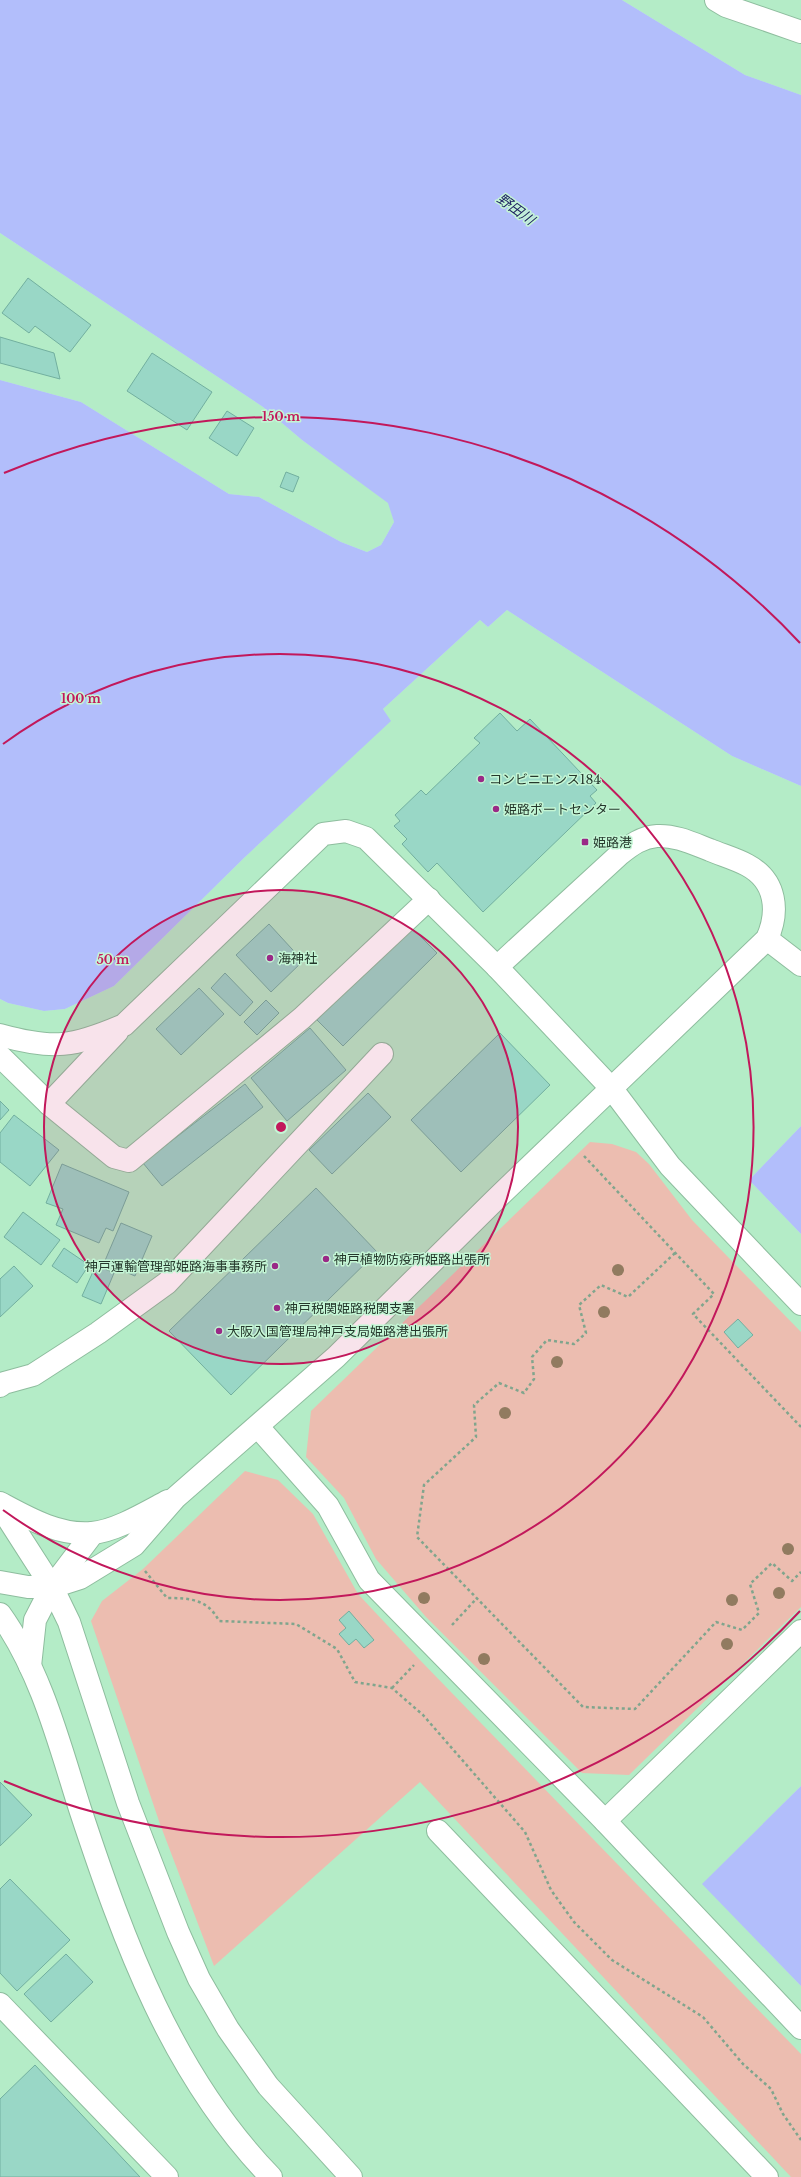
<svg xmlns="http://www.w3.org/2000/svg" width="801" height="2177" font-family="'Libre Baskerville','Noto Sans JP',serif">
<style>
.built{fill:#b4ecc7}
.green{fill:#ecbdb0}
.water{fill:#b2befb}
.building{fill:#99d7c6;stroke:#72af9f}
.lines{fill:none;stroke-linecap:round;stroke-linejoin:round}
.minor-casing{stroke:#8ebd9e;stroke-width:24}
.path{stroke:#80a58d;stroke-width:2.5;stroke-dasharray:3 3;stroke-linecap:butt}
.minor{stroke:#fff;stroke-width:22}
.tree{fill:#917b60}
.ring{fill:none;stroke:#c2185b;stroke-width:2}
.poi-dot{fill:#9a2987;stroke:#c4f6d5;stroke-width:1.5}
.labels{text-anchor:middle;stroke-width:3;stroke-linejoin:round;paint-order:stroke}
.poi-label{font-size:13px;fill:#25382c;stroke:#c4f6d5;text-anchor:start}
.water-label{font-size:14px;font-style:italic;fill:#1d1e62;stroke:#c4f6d5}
.centre{fill:#c2185b;stroke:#c4f6d5;stroke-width:2}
.ring-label{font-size:12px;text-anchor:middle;font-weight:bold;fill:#c2185b;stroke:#c4f6d5;stroke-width:3;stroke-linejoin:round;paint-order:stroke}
</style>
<rect width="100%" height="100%" fill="#c4f6d5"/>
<g class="built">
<polygon points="622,0 801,0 801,95 745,75"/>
<polygon points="0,233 263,407 302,440 389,503 394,522 381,545 367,552 341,542 259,497 229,494 81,402 0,380"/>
<polygon points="507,610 732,756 801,786 801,1126 749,1180 801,1234 801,1786 703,1884 801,1986 801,2177 0,2177 0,999 8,1003 44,1011 65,1009 114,986 245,857 390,721 383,709 480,620 488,627"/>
</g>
<g class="green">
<polygon points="590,1142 612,1144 636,1152 649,1164 692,1220 801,1332 801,1607 629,1775 582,1773 426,1617 376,1559 344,1498 306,1457 311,1411"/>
<polygon points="245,1471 278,1480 313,1514 358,1594 419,1659 801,2054 801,2177 791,2177 420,1782 214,1966 160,1824 91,1621 102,1601 143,1569"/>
</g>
<g class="water">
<polygon points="0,0 622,0 745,75 801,95 801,786 732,756 507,610 488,627 480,620 383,709 391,721 245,857 114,986 65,1009 44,1011 8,1003 0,999 0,380 81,402 229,494 259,497 341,542 367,552 381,545 394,522 388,503 302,440 263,407 0,233"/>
<polygon points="801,1126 801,1234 749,1180"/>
<polygon points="801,1786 801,1986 702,1884"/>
</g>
<g class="building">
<polygon points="28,278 91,325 70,352 35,326 29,333 2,313"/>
<polygon points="0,337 54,353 60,379 0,363"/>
<polygon points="152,353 212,392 187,430 127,391"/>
<polygon points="227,411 254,428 237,456 209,438"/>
<polygon points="286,472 299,477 293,492 280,487"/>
<polygon points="500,713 517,731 530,719 597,790 590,796 596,803 483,912 437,863 428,872 402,844 407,839 394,826 400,821 395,815 421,790 426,795 480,743 474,738"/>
<polygon points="269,924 303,961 271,992 236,955"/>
<polygon points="411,927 437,953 343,1046 317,1020"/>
<polygon points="225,973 253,1002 240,1016 211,988"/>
<polygon points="199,988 224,1014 181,1055 156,1029"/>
<polygon points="266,1000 279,1013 257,1035 244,1022"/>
<polygon points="310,1028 346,1070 287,1121 251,1078"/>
<polygon points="500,1033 550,1085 461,1172 411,1120"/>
<polygon points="245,1084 263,1107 162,1186 143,1163"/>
<polygon points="368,1093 391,1117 332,1174 309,1150"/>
<polygon points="0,1101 9,1110 0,1120"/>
<polygon points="14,1115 59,1150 30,1186 0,1162 0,1133"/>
<polygon points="62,1164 129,1192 113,1231 106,1228 99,1243 56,1225 63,1209 46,1203"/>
<polygon points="316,1188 377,1252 231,1395 169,1331"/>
<polygon points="23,1212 60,1240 41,1265 4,1237"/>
<polygon points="121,1223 152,1236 135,1276 104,1263"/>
<polygon points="64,1248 89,1265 77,1283 52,1266"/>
<polygon points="96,1265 114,1273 101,1304 82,1296"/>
<polygon points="14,1266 33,1286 0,1317 0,1279"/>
<polygon points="738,1319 753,1335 738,1348 724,1332"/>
<polygon points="349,1611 374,1640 364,1648 356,1639 349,1645 339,1634 346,1628 339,1620"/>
<polygon points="0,1782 32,1815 0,1846"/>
<polygon points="10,1879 70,1940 17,1991 0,1973 0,1889"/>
<polygon points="66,1954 93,1982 51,2022 24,1994"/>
<polygon points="35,2065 140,2177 0,2177 0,2099"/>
</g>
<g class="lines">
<defs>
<g id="minor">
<polyline points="716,0 726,6 801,32"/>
<polyline points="767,939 801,965"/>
<path d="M0 1035C54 1050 73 1047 124 1025L323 834 346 831 366 838 497 967 612 1089 670 1166 801 1304"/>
<polyline points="0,1056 49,1104 114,1157 129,1161 302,1018 429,899"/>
<polyline points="49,1104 117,1032"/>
<polyline points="0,1386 4,1383 33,1375 98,1333 167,1283 382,1054"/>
<polyline points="258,1427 328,1506 369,1580 605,1821 801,2028"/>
<path d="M0 1503C28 1518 59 1536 92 1533 116 1531 147 1512 168 1501"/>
<polyline points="0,1506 52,1587 69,1622 128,1803 178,1932 199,1979 228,2029 268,2086 351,2177"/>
<path d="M0 1582 28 1587H52L80 1578 134 1545 175 1498 336 1357 496 1199 767 939C779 912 777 881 747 865 736 859 722 855 710 850 694 844 676 835 657 836 642 837 631 845 620 854L497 967"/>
<path d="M0 1614C41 1671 59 1743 80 1809 124 1942 172 2075 271 2177"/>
<polyline points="30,1666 35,1620 52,1587 93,1533"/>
<polyline points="605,1821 801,1631"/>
<polyline points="438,1831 767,2177"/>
<polyline points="0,2004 167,2177"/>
</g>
</defs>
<use href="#minor" class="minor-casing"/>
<g class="path">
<polyline points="584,1156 714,1294 693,1314 801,1427"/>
<polyline points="675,1253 628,1297 601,1285 579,1305 586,1333 574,1344 547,1340 532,1357 534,1379 524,1393 499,1383 474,1405 476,1437 424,1485 417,1537 583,1707 635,1709 716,1622 742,1630 759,1613 750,1584 772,1563 792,1581 801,1572"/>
<path d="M145 1571 167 1598C189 1598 208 1599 219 1621L296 1624 337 1649 355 1682 392 1688 423 1715 525 1832 551 1890 574 1922 612 1960 703 2017 743 2064 771 2089 783 2114 801 2140"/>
<polyline points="452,1625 477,1598"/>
<polyline points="392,1688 414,1665"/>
</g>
<use href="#minor" class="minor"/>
</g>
<g class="tree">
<circle cx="618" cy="1270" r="6"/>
<circle cx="604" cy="1312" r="6"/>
<circle cx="557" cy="1362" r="6"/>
<circle cx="505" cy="1413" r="6"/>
<circle cx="788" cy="1549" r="6"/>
<circle cx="779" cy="1593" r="6"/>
<circle cx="424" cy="1598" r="6"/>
<circle cx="732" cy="1600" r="6"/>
<circle cx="727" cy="1644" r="6"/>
<circle cx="484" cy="1659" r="6"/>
</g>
<circle cx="281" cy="1127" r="237" fill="#c2185b" fill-opacity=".12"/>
<g class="ring">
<circle cx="281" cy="1127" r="237"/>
<path d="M3 744A473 473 0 1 1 3 1510"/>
<path d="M800 1611A710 710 0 0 1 4 1781M4 473A710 710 0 0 1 800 643"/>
</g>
<g class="poi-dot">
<circle cx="481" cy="779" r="4"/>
<circle cx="496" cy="809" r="4"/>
<rect x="581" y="838" width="8" height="8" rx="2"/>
<circle cx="270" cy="958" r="4"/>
<circle cx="326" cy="1259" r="4"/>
<circle cx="275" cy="1266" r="4"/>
<circle cx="277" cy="1308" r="4"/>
<circle cx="219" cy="1331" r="4"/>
</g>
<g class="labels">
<g class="poi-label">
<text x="489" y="784">コンビニエンス184</text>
<text x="504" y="814">姫路ポートセンター</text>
<text x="593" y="847">姫路港</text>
<text x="278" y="963">海神社</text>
<text x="334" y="1264">神戸植物防疫所姫路出張所</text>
<text x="267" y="1271" text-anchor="end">神戸運輸管理部姫路海事事務所</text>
<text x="285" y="1313">神戸税関姫路税関支署</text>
<text x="227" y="1336">大阪入国管理局神戸支局姫路港出張所</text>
</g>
<g class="water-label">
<text transform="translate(516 209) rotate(36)" y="5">野田川</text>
</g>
</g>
<circle cx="281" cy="1127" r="6" class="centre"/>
<g class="ring-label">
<text x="281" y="421">150 m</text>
<text x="81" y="703">100 m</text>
<text x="113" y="964">50 m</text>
</g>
</svg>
